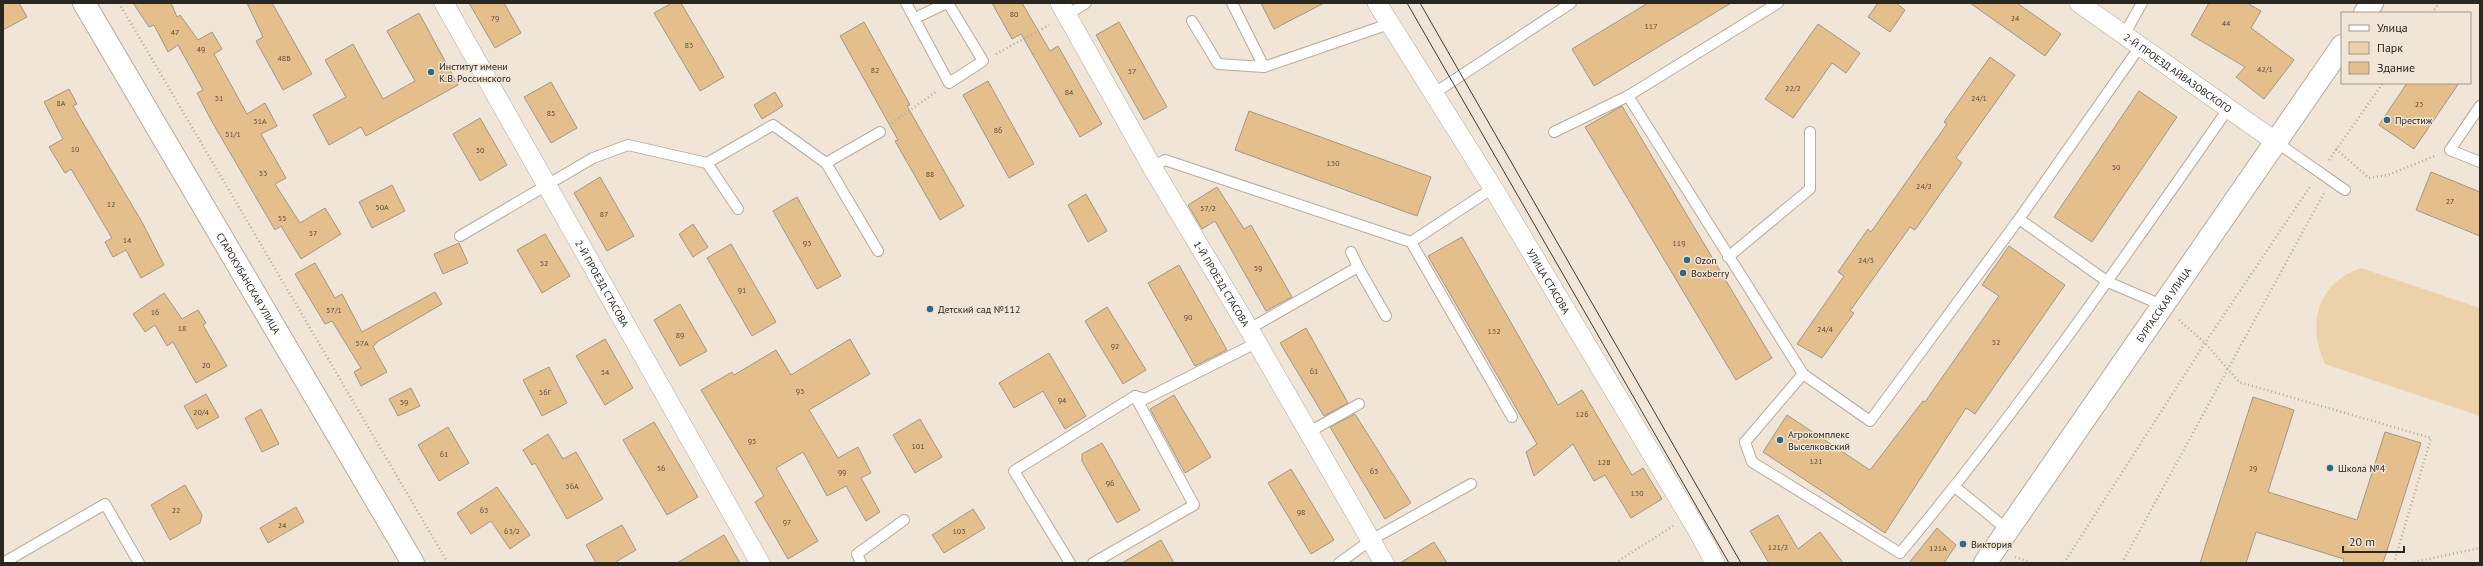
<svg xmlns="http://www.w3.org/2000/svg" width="2483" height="566" font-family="'PT Sans',sans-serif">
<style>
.green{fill:#edd1aa}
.building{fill:#e4bf8b;stroke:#a19789}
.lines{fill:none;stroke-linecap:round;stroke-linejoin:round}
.lane-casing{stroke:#b6ab9d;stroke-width:12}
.street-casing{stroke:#b6ab9d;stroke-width:20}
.secondary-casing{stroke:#b6ab9d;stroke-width:24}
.path{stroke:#b3ab9e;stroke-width:2.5;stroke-dasharray:1 3;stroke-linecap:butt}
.lane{stroke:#fff;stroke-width:10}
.street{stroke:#fff;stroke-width:19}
.secondary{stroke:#fff;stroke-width:22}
.tram{stroke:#3f3b34;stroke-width:1}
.poi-dot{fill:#2d6a80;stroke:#f0e5d6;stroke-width:1.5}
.labels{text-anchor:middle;stroke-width:3;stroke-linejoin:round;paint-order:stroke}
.number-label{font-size:8px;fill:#584c3b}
.poi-label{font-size:10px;fill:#2a2620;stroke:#f0e5d6;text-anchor:start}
.street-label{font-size:10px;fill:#2a2620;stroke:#f0e5d6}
</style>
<rect width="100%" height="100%" fill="#f0e5d6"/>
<path class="green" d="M2361 268 2480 308V416L2325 364C2307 324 2316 284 2361 268Z"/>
<g class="building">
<polygon points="3,3 19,3 27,17 3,30"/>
<polygon points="133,3 171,3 177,17 180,15 198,40 212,32 222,49 214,54 247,114 265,103 277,126 261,134 286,178 275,184 300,223 325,208 341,234 301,259 281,226 275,230 211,120 197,93 203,90 178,45 168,52 154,25 149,27"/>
<polygon points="247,3 272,3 312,74 283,90 256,41 263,37"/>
<polygon points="469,3 504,3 521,33 495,48"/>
<polygon points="672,3 681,3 724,77 700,91 654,13"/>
<polygon points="992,3 1022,3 1050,51 1058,46 1102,124 1080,137 1021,34 1012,39"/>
<polygon points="1261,3 1324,3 1274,29"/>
<polygon points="1648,3 1731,3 1594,86 1572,49"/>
<polygon points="1878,3 1896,3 1905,10 1890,32 1868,17"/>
<polygon points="1970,3 2017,3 2061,34 2045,56"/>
<polygon points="2209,3 2247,3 2261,11 2251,28 2294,60 2264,99 2236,77 2245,67 2191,35"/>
<polygon points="419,13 458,85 366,136 361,127 329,145 313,115 346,97 325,60 353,44 383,99 415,81 387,31"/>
<polygon points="864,22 910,105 907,106 964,206 940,220 895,141 898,140 840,36"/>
<polygon points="1119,22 1167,107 1144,120 1096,35"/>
<polygon points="1818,24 1860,53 1846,73 1832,63 1793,118 1765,99"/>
<polygon points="1990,57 2015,75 1956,158 1962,163 1915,230 1910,227 1850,311 1854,313 1822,358 1797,344 1844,276 1838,272 1868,229 1871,232 1947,124 1944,122"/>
<polygon points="988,81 1034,164 1009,178 963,95"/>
<polygon points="551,82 577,128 551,143 524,97"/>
<polygon points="2407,83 2459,83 2414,149 2379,125"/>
<polygon points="69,89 77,104 73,106 142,222 164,265 141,278 126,250 113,257 105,242 112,238 71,169 65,173 49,147 63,139 44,102"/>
<polygon points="2139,91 2177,117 2092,242 2054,217"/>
<polygon points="775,92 783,106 762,119 754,105"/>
<polygon points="1622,106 1772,358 1736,380 1585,127"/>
<polygon points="1249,111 1431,177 1417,216 1235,150"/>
<polygon points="480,118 507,165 480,181 453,134"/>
<polygon points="2431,172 2480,192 2480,236 2416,210"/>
<polygon points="600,177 634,236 607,251 574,193"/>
<polygon points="392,185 405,211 372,228 359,202"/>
<polygon points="1217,187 1244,229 1251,225 1292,297 1266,311 1215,221 1202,229 1188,205"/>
<polygon points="1086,194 1107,231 1088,242 1068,205"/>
<polygon points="797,197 841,276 817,289 773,211"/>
<polygon points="693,224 708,247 693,257 679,234"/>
<polygon points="545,234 570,276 542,293 517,250"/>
<polygon points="1462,237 1558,405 1582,390 1632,475 1643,468 1662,499 1631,518 1605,475 1594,481 1573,444 1534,476 1526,452 1537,444 1428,256"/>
<polygon points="459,243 468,263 443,274 434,254"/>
<polygon points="731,244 776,322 752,336 707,258"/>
<polygon points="2009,246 2065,285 1975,414 1966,408 1885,533 1763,452 1787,415 1870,470 1923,401 1925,402 1999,296 1982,285"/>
<polygon points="315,263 335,298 342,294 362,332 435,292 442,304 377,342 373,347 387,372 361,386 354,372 361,368 332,321 325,324 295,274"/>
<polygon points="1179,265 1227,350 1195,366 1148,283"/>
<polygon points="164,293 182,319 198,310 206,323 203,325 227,366 196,383 173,342 167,346 155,325 145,332 133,314"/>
<polygon points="680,304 707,351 680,366 654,320"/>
<polygon points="1107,307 1146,370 1123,384 1085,321"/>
<polygon points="1306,328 1348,403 1324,416 1280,343"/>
<polygon points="605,339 633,388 605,405 576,356"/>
<polygon points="850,339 870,374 809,410 838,458 858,447 871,473 861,478 880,512 866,521 846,486 827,496 803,452 776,468 818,541 788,559 755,502 764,496 701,390 732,372 734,375 776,350 791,375"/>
<polygon points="1049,353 1086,416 1065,429 1043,391 1014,408 999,383"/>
<polygon points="549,367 567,403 542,416 523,380"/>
<polygon points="411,388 420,406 398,416 389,399"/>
<polygon points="206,394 219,417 197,429 184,406"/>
<polygon points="1174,395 1211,457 1185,473 1150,409"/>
<polygon points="2253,397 2294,410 2268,492 2357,520 2385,432 2421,443 2383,563 2343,563 2344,559 2256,532 2246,563 2200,563"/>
<polygon points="261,409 279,444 262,452 245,418"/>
<polygon points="1355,414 1411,503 1385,519 1330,427"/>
<polygon points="920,419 942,457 915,473 893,435"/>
<polygon points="654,422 698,497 667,515 623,440"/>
<polygon points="448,427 469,463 439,481 418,445"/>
<polygon points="548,434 563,459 576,452 603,499 567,519 535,463 532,465 523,450"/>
<polygon points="1102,443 1140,510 1117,523 1082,461 1082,454"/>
<polygon points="1291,469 1334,540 1311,554 1268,483"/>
<polygon points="185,485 202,515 200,523 170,540 151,505"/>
<polygon points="497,487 530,535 510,549 491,521 471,534 457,513"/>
<polygon points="296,507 304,522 268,543 260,528"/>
<polygon points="973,509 985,528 944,553 932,535"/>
<polygon points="1778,515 1798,549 1820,532 1843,563 1769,563 1750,531"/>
<polygon points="622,525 636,550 614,563 596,563 586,545"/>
<polygon points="1937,528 1956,545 1944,563 1909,563"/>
<polygon points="724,535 740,563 677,563"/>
<polygon points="1161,540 1174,563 1122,563"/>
<polygon points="1434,542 1447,563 1400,563"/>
</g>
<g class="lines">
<defs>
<g id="lane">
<polyline points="906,3 949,83 983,61 948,3"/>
<polyline points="1232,3 1264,67 1389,24"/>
<path d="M1778 3 1628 96 1803 374 1745 442 1752 462 1900 553C2018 412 2123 260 2228 109"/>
<polyline points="1067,15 1086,3"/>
<polyline points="915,18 947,3"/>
<polyline points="1192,21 1218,64 1264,67"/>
<polyline points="2124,35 2142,3"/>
<polyline points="1433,94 1571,3"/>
<polyline points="2480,106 2450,150 2480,162"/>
<polyline points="1554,132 1628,96"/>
<polyline points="2276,142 2345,190"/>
<polyline points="707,163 738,209"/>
<polyline points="826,163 880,132"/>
<polyline points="1152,167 1165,160 1411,242 1493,188"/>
<polyline points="2019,219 2108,282 2164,306"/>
<polyline points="460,236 593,158 628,145 707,163 773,125 826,163 878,251"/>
<polyline points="1411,242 1512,417"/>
<polyline points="1728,257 1810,189 1810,132"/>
<polyline points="1358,267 1386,316"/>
<polyline points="1249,329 1358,267 1351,252"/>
<polyline points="1803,374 1870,421 2019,219 2141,45"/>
<polyline points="1309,432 1359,404"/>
<polyline points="1955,487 2009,531"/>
<polyline points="3,563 105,504 139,563"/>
<polyline points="861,563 857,554 904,520"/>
<polyline points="1070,563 1014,471 1135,396 1145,399 1256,343"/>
<polyline points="1093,563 1194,505 1135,396"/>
<polyline points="1339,563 1371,540 1471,484"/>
</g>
<g id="street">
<path id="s1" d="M444 3 760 563"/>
<path id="s2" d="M1060 3 1152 167 1249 329 1384 563"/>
<path id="s3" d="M1377 3 1493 188 1699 533 1715 563"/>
<path id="s4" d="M2079 3 2276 142"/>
</g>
<g id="secondary">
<path id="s5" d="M84 3 413 563"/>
<polyline points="2365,13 2372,3"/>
<path id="s6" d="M1985 563 2342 46"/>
</g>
</defs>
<use href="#lane" class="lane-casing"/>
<use href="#street" class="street-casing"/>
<use href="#secondary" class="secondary-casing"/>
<g class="path">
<polyline points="119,3 448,563"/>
<polyline points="2432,13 2439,3"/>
<polyline points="996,54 1049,25"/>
<polyline points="892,123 937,91"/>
<polyline points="2336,149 2369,178 2388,175 2437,155"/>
<polyline points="2329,160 2383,83"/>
<polyline points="2179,320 2205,343 2239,382 2431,438 2394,563"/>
<polyline points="2015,557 2032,563"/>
<polyline points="1615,563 1673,526"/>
<polyline points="2064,563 2205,343 2311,185"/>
<polyline points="2122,563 2324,193"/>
<polyline points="2410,563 2480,548"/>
</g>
<use href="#lane" class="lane"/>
<use href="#street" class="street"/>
<use href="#secondary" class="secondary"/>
<g class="tram">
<polyline points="1407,3 1729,563"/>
<polyline points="1420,3 1741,563"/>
</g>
</g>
<g class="poi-dot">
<circle cx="431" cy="72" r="4"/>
<circle cx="2387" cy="120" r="4"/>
<circle cx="1687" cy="260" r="4"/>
<circle cx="1683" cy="273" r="4"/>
<circle cx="930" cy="309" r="4"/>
<circle cx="1780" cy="440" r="4"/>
<circle cx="2330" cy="468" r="4"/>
<circle cx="1963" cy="544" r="4"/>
</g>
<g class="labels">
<g class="number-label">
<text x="1014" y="17">80</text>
<text x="495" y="21">79</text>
<text x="2015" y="21">24</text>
<text x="2226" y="26">44</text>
<text x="1651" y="29">117</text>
<text x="175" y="35">47</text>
<text x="689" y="48">83</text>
<text x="201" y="52">49</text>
<text x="284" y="61">48Б</text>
<text x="2265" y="72">42/1</text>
<text x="875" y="73">82</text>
<text x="1132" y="74">57</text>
<text x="1793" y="91">22/2</text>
<text x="1069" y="95">84</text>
<text x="219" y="101">51</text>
<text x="1979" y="101">24/1</text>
<text x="61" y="106">8А</text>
<text x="2419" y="107">23</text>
<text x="551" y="116">85</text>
<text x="260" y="124">51А</text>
<text x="998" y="133">86</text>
<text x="233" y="137">51/1</text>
<text x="75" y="152">10</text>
<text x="480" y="153">50</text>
<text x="1333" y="166">130</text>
<text x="2116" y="170">50</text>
<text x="263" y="176">53</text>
<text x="930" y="177">88</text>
<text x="1924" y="189">24/2</text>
<text x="2450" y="204">27</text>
<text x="111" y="207">12</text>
<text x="382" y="210">50А</text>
<text x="1208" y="211">57/2</text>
<text x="604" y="217">87</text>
<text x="282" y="221">55</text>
<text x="313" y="236">57</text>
<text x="127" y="243">14</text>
<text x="807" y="246">93</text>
<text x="1679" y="246">119</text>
<text x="1866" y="263">24/3</text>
<text x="544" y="266">52</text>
<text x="1258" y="271">59</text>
<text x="742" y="293">91</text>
<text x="334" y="313">57/1</text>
<text x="155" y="315">16</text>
<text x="1188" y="320">90</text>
<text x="182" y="331">18</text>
<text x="1825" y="332">24/4</text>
<text x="1494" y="334">132</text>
<text x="680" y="338">89</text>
<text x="1996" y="345">52</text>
<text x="362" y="346">57А</text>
<text x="1115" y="349">92</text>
<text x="206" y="368">20</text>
<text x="1314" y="374">61</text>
<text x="605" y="375">54</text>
<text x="800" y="394">93</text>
<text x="545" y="395">56Г</text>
<text x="1062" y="403">94</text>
<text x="404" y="405">59</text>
<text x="201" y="415">20/4</text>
<text x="1582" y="417">126</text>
<text x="752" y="444">95</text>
<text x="918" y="449">101</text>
<text x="444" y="457">61</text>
<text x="1816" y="464">121</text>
<text x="1604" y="465">128</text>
<text x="661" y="471">56</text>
<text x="2253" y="471">29</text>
<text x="1374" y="474">63</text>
<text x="842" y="475">99</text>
<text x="1110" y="486">96</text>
<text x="572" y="489">56А</text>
<text x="1637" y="496">130</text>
<text x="176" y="513">22</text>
<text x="484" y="513">63</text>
<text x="1301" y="515">98</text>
<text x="787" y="525">97</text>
<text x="282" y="528">24</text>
<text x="512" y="534">63/2</text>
<text x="959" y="534">103</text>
<text x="1778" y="550">121/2</text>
<text x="1938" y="551">121А</text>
</g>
<g class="poi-label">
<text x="439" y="70">Институт имени<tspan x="439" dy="12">К.В. Россинского</tspan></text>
<text x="2395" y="124">Престиж</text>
<text x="1695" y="264">Ozon</text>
<text x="1691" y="277">Boxberry</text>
<text x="938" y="313">Детский сад №112</text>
<text x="1788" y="438">Агрокомплекс<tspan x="1788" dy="12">Выселковский</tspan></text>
<text x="2338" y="472">Школа №4</text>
<text x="1971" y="548">Виктория</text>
</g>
<g class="street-label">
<text dy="4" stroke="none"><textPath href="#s4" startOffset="121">2-Й ПРОЕЗД АЙВАЗОВСКОГО</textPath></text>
<text dy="4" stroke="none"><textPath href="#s3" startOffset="327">УЛИЦА СТАСОВА</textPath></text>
<text dy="4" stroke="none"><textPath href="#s5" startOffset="325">СТАРОКУБАНСКАЯ УЛИЦА</textPath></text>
<text dy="4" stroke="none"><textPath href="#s1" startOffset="322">2-Й ПРОЕЗД СТАСОВА</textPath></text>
<text dy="4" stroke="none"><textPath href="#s2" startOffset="324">1-Й ПРОЕЗД СТАСОВА</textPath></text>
<text dy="4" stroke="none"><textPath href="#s6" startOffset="314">БУРГАССКАЯ УЛИЦА</textPath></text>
</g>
</g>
<rect width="2483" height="566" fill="none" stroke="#2a2620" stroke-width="8"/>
<rect x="2341" y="12" width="130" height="72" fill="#f0e5d6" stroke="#a1998d"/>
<rect x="2349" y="25" width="20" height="6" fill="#ffffff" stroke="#a1998d"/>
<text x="2377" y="32" font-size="12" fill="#2a2620">Улица</text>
<rect x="2349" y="42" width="20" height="12" fill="#edd1aa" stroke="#a1998d"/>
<text x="2377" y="52" font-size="12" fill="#2a2620">Парк</text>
<rect x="2349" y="62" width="20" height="12" fill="#e4bf8b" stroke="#a1998d"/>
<text x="2377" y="72" font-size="12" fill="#2a2620">Здание</text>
<path d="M2343 546v6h61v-6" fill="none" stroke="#2a2620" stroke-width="2"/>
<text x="2349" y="546" font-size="12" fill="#2a2620" stroke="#f0e5d6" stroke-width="3" paint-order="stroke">20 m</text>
</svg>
